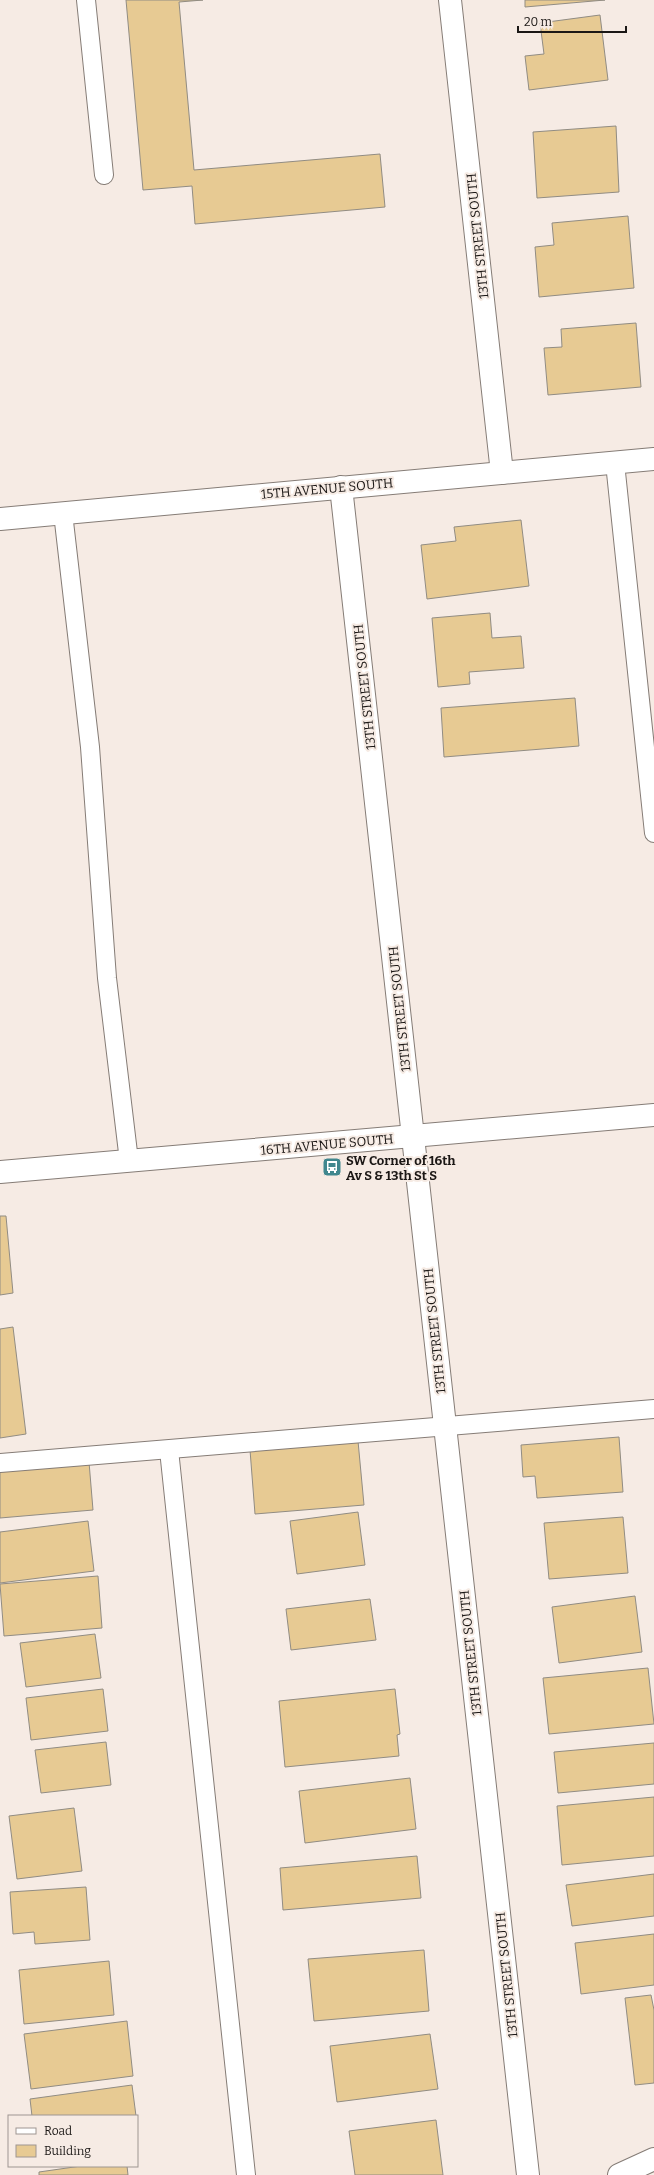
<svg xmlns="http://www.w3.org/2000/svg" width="654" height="2175" font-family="Bitter,serif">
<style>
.building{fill:#e7ca93;stroke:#918c83}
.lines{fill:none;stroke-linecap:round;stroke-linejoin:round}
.lane-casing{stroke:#857c76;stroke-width:20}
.street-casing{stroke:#857c76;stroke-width:24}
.secondary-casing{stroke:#857c76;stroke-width:24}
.lane{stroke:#fff;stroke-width:18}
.street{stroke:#fff;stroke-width:22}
.secondary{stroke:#fff;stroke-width:22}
.labels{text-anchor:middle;stroke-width:4;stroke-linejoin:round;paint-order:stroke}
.street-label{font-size:13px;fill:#1b1715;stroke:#f6ebe4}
.poi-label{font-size:13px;font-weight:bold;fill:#1b1715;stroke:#f6ebe4;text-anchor:start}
</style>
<rect width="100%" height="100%" fill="#f6ebe4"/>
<g class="building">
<polygon points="126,0 203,0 179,2 194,170 380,154 385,207 195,224 192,186 143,190"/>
<polygon points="525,0 605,0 525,7"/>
<polygon points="600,15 608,80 529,90 525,56 544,54 540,23"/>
<polygon points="616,126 619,192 537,198 533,132"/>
<polygon points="628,216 634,288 539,297 535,247 554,245 552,223"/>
<polygon points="636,323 641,387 548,395 544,348 562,347 561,329"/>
<polygon points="521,520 529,586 427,599 421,545 456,541 454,527"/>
<polygon points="490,613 492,638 521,636 524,668 469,672 470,684 438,687 432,618"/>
<polygon points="575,698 579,746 444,757 441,708"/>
<polygon points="0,1216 6,1216 13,1293 0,1295"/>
<polygon points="13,1327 26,1434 0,1438 0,1329"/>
<polygon points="619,1437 623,1492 537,1498 535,1476 523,1477 521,1445"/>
<polygon points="358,1441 364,1505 255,1514 250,1450"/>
<polygon points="89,1462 93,1510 0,1518 0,1469"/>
<polygon points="358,1512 365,1565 297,1574 290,1521"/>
<polygon points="623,1517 628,1573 549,1579 544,1523"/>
<polygon points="88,1521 94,1571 0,1583 0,1532"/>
<polygon points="98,1576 102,1628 4,1636 0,1584"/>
<polygon points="635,1596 642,1652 559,1663 552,1607"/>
<polygon points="370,1599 376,1640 291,1650 286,1609"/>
<polygon points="95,1634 101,1678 26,1687 20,1643"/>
<polygon points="648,1668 654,1724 549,1734 543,1678"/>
<polygon points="103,1689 108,1731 31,1740 26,1698"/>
<polygon points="395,1689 400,1734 397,1735 399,1756 285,1767 279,1701"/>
<polygon points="106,1742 111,1785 41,1793 35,1750"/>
<polygon points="654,1743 654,1784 558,1793 554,1752"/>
<polygon points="410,1778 416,1829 305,1843 299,1791"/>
<polygon points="654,1797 654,1856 562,1865 557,1806"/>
<polygon points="74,1808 82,1871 17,1879 9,1816"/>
<polygon points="417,1856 421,1898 283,1910 280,1868"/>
<polygon points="654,1874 654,1916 572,1926 566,1885"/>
<polygon points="86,1887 90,1940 35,1944 34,1932 13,1934 10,1892"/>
<polygon points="654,1934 654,1985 581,1994 575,1943"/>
<polygon points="424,1950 429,2011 314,2021 308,1959"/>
<polygon points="109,1961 114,2015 24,2024 19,1970"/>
<polygon points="651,1995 654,2010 654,2083 635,2085 625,1998"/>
<polygon points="127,2021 133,2076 31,2089 24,2034"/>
<polygon points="430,2034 438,2089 337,2102 330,2046"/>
<polygon points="132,2085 136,2116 32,2116 30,2099"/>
<polygon points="436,2120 443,2175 355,2175 349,2131"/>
<polygon points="81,2166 127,2166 128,2175 39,2175 39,2172"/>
</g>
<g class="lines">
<defs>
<g id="lane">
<polyline points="86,0 104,175"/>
<polyline points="615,463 654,833"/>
<polyline points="63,513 90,747 107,978 129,1161"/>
<polyline points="169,1450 246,2175"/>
<polyline points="0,1463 654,1409"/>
</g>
<g id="street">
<polyline points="341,487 528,2175"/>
<polyline points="0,519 654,459"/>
<polyline points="0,1172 654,1115"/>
<polyline points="619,2175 654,2159"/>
</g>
<polyline id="secondary" points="450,0 502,473"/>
</defs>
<use href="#lane" class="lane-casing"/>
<use href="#street" class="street-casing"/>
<use href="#secondary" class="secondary-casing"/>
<use href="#lane" class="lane"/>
<use href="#street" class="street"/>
<use href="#secondary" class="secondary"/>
</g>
<defs>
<symbol id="bus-square" viewBox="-11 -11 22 22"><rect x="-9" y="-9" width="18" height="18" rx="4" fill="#40878e" stroke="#f6ebe4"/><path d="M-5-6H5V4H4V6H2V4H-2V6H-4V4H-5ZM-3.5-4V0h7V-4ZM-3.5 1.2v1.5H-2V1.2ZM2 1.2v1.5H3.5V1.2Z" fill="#fff"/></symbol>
</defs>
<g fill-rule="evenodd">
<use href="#bus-square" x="321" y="1156" width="22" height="22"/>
</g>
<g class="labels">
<g class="street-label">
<text transform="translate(477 236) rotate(-96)" y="5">13TH STREET SOUTH</text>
<text transform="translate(327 488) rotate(-5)" y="5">15TH AVENUE SOUTH</text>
<text transform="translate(364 687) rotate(-96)" y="5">13TH STREET SOUTH</text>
<text transform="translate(399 1009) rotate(-96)" y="5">13TH STREET SOUTH</text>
<text transform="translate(327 1144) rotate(-5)" y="5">16TH AVENUE SOUTH</text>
<text transform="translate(434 1331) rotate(-96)" y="5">13TH STREET SOUTH</text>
<text transform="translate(470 1653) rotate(-96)" y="5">13TH STREET SOUTH</text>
<text transform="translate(506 1975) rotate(-96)" y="5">13TH STREET SOUTH</text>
</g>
<g class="poi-label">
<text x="346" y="1165">SW Corner of 16th<tspan x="346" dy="15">Av S &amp; 13th St S</tspan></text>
</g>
</g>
<rect x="8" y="2115" width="130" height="52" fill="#f6ebe4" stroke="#9e9691"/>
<rect x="16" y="2128" width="20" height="6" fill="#ffffff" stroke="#9e9691"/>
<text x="44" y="2135" font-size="12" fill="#1b1715">Road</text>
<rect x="16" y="2145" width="20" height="12" fill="#e7ca93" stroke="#9e9691"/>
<text x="44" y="2155" font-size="12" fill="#1b1715">Building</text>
<path d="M518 26v6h108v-6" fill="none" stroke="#1b1715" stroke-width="2"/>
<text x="524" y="26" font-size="12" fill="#1b1715" stroke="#f6ebe4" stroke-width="3" paint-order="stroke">20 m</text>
</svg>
